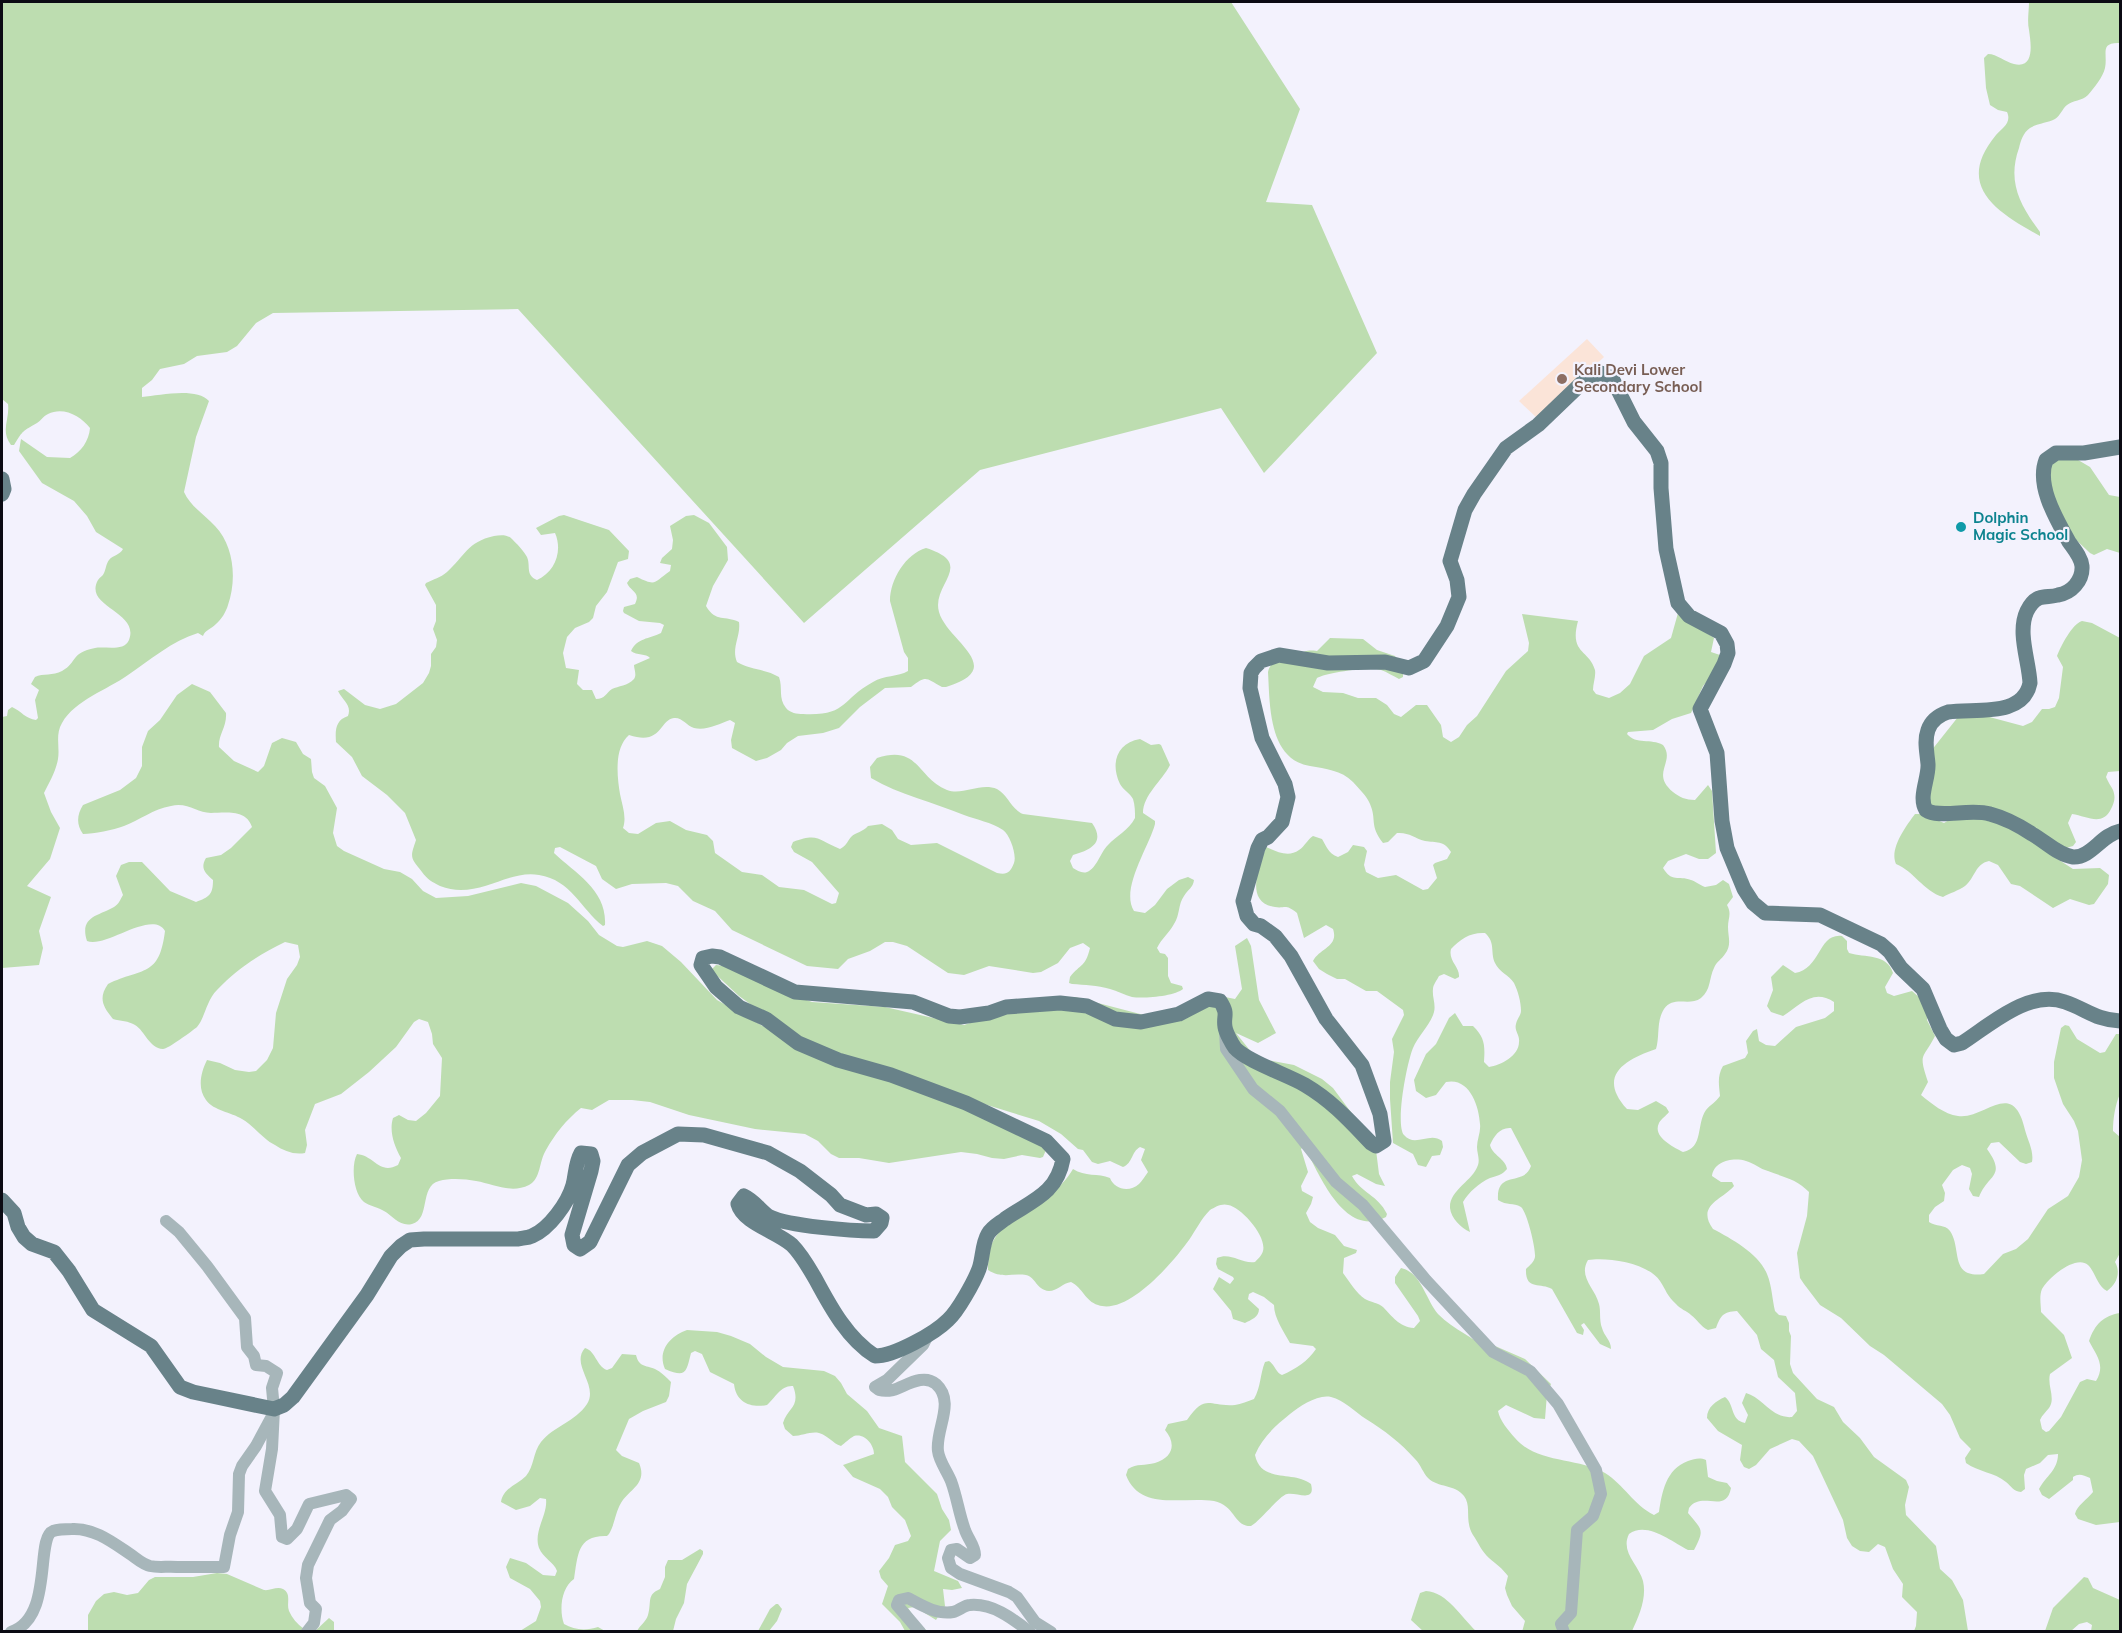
<svg xmlns="http://www.w3.org/2000/svg" width="2122" height="1633" font-family="Mulish,sans-serif">
<style>
.education{fill:#fbe4d8}
.green{fill:#bdddb0}
.lines{fill:none;stroke-linecap:round;stroke-linejoin:round}
.minor{stroke:#a7b6ba;stroke-width:12}
.major{stroke:#688289;stroke-width:15}
.education-dot{fill:#8d6e63;stroke:#f3f2fd;stroke-width:2}
.culture-dot{fill:#0f9aa8;stroke:#f3f2fd;stroke-width:2}
.labels{text-anchor:middle;stroke-width:4.5;stroke-linejoin:round;paint-order:stroke}
.education-label{font-size:15px;font-weight:bold;fill:#785e54;stroke:#f3f2fd;text-anchor:start}
.culture-label{font-size:15px;font-weight:bold;fill:#0d838f;stroke:#f3f2fd;text-anchor:start}
</style>
<rect width="100%" height="100%" fill="#f3f2fd"/>
<polygon class="education" points="1587,339 1604,357 1538,419 1519,401"/>
<g class="green">
<path d="M2 2H1231L1300 109 1266 202 1312 205 1377 353 1264 473 1221 408 980 470 804 623 518 309 273 313 256 323 237 346 227 352 197 356 184 364 160 369 152 380 142 388V397C160 395 197 387 209 401L196 437 184 492C190 506 205 515 215 526 234 546 237 579 228 605 226 612 221 620 216 624 211 629 205 630 203 636L198 633C172 641 150 660 128 675 107 690 75 700 62 723 55 735 60 747 58 759 56 771 49 783 44 793L51 812 60 828 50 859 27 886 51 897 39 931 43 948 39 965 2 968V717L7 716 8 710 12 707C21 711 26 719 36 720L38 718 35 700 39 690 31 684 35 677C43 673 53 676 62 671 78 662 70 653 95 648 105 646 124 652 129 640 140 611 83 607 98 580 100 577 103 576 104 573 106 569 106 564 109 560 113 555 120 555 123 549L96 532 87 516 74 501 42 483 19 451 21 439 47 457 70 458C81 452 89 441 90 428 81 416 63 406 48 414 43 416 41 421 37 423 22 432 24 429 14 445H11C0 431 10 419 8 404L2 399Z"/>
<path d="M2029 2H2120V43C2099 42 2108 54 2105 68 2103 77 2094 88 2088 95 2082 101 2073 100 2067 105 2062 109 2061 115 2055 119 2048 123 2038 123 2030 128 2023 133 2021 140 2019 148 2007 182 2020 205 2040 232V236C1997 212 1954 186 1996 135 2002 128 2012 123 2007 112L1998 110 1990 105 1986 88 1984 58 1988 54C1997 54 2005 62 2014 64 2035 69 2031 44 2029 30 2027 21 2029 11 2029 2Z"/>
<polygon points="2073,457 2090,467 2109,495 2120,497 2120,553 2107,549 2094,555 2090,553 2073,537 2060,516 2047,475 2052,460"/>
<path d="M564 515 609 530 629 551 628 559 618 562 607 592 596 606 593 618 589 622 575 628 567 637 563 653 566 668 579 670 577 684 583 690H592L596 699C605 699 606 693 612 689 618 686 628 686 634 679 637 675 634 669 634 665L650 658C646 653 637 656 631 651 637 638 649 639 661 633L664 625 660 623 639 621 624 613 623 611 624 607 635 604C641 592 631 592 627 583L630 579 637 577C657 587 654 582 670 571L671 565 660 563 662 558 672 549 673 540 670 526 686 516 694 515 709 523 727 547 728 560 713 586 706 606C716 623 725 615 739 622 741 636 731 648 737 662 751 670 766 669 779 677 783 688 778 698 786 708 790 713 797 714 803 714 848 716 840 700 873 682 884 675 898 677 908 671V658L904 652 890 601C890 579 906 554 926 548 977 564 931 584 939 612 947 641 1009 668 946 687H942C925 678 927 675 911 687L885 688 860 707 839 728 823 733 798 736 787 743 781 750 767 758 756 761 732 748 731 740 735 723 730 720C719 724 706 731 694 728 687 726 682 717 674 718 659 720 662 746 629 735 614 748 617 776 620 794 622 805 627 817 623 828L629 833 638 834 656 823 670 821 686 830 707 835 713 841 715 853 742 872 762 875 779 887 804 890 832 904 836 903 839 893 812 862 794 852 791 847 793 842C819 832 819 841 840 849 846 846 847 842 851 837 856 832 863 832 868 826L882 824 892 830 898 839 911 845 937 843 997 873C1007 875 1010 873 1014 863 1017 855 1010 835 1003 830 991 822 977 820 964 815 933 802 900 795 871 778L870 767 877 758C919 744 917 778 947 790 963 796 980 782 997 789 1008 795 1011 809 1023 814L1092 823C1106 843 1090 850 1073 855L1070 861 1073 868C1077 870 1082 874 1087 872 1097 868 1100 853 1108 845 1116 836 1129 830 1135 818 1135 812 1135 805 1133 799 1130 793 1123 790 1120 784 1110 763 1117 743 1140 739L1151 745 1159 744 1161 745 1170 765C1162 781 1143 795 1143 813L1155 821V824C1149 847 1120 889 1134 911L1145 913 1155 905 1167 889 1179 880 1188 877 1194 880C1193 888 1188 889 1184 896 1178 904 1180 915 1174 924 1169 933 1162 938 1157 948L1160 953 1165 954 1168 958V976L1171 983 1182 986 1183 989C1175 996 1144 999 1132 997 1125 995 1117 991 1110 989 1097 985 1085 985 1072 984L1069 983 1070 977C1081 963 1085 968 1090 948L1083 943 1070 948 1058 963 1041 972 1033 973 989 966 964 975 948 973 907 946 893 942H885L870 951 848 959 838 969 807 966 732 930 715 911 693 901 678 886 666 883 632 884 616 889 602 879 596 866 560 847 555 848 554 853C576 874 607 890 605 925L603 926C581 909 571 880 539 875 507 869 477 901 440 886 432 882 427 879 422 872 410 857 410 858 416 840L405 813 387 795 362 776 352 757 336 742C335 729 336 720 348 716 352 705 343 701 338 691L344 689 365 705 380 709 396 704 423 683 429 673 431 666V654L436 647 437 640 433 629 436 621V605L425 585 426 583C434 579 440 578 447 572 465 556 467 542 494 536 500 535 507 534 512 539 516 543 524 551 527 557 531 566 525 575 537 580 555 572 563 551 555 533L541 535 536 528 559 516Z"/>
<path d="M1678 613 1714 638 1711 652 1720 655 1717 670 1703 686 1691 713 1672 719 1653 730 1628 732 1627 734C1636 745 1651 738 1663 745 1676 762 1650 773 1673 792 1679 797 1686 800 1695 800L1708 785 1712 791 1716 853 1708 859H1699L1686 854 1668 861 1663 868C1672 883 1678 875 1691 880 1695 881 1700 885 1705 887L1716 885 1723 880 1729 884 1733 897 1727 905C1732 914 1728 918 1728 927 1728 937 1732 945 1725 954 1722 959 1716 962 1714 968 1709 978 1711 990 1701 998 1689 1007 1674 995 1664 1009 1656 1022 1660 1036 1656 1049 1624 1060 1597 1076 1627 1109L1638 1110 1656 1101 1666 1107 1669 1112C1666 1116 1661 1119 1659 1123 1652 1137 1674 1147 1683 1152 1704 1148 1696 1124 1706 1110 1710 1105 1716 1102 1720 1096 1719 1085 1717 1076 1723 1066L1745 1058 1748 1053 1746 1041 1753 1031 1757 1029 1759 1041 1766 1045 1775 1046 1796 1027 1825 1018 1834 1011V1002C1813 988 1800 1005 1783 1016L1771 1012 1767 1006 1773 990 1771 977 1783 965 1795 973C1821 969 1818 933 1842 936L1847 941V949L1849 953C1865 958 1887 953 1893 973L1885 987 1887 993 1894 996 1912 991 1920 998 1928 1013 1927 1020 1935 1036C1923 1060 1918 1052 1928 1082L1921 1095C1932 1104 1944 1114 1958 1116 1985 1120 2013 1077 2025 1130 2028 1141 2034 1151 2032 1162L2026 1164 2020 1162 1999 1142 1991 1143 1987 1149C2007 1177 1988 1174 1979 1197L1973 1196 1969 1189 1972 1174 1970 1168 1962 1165 1953 1170 1942 1185 1945 1193 1944 1201 1935 1207 1929 1215V1222C1936 1227 1945 1224 1950 1231 1962 1248 1949 1279 1984 1274L2003 1254 2016 1249 2028 1239 2048 1209 2068 1196 2079 1177 2082 1160 2078 1131 2074 1121 2063 1104 2054 1078V1062L2061 1028 2065 1025 2069 1026 2077 1039 2100 1053 2105 1052 2116 1034H2120V1094C2115 1105 2113 1119 2113 1131L2120 1137V1253L2115 1262C2121 1272 2117 1284 2107 1291 2097 1286 2096 1273 2088 1265 2076 1254 2048 1278 2042 1289 2039 1296 2041 1305 2041 1312L2064 1335 2072 1358 2050 1374C2047 1386 2056 1398 2049 1408 2046 1412 2042 1415 2040 1420L2042 1429 2046 1432 2049 1431 2061 1417 2080 1382 2087 1379 2096 1381C2106 1365 2096 1355 2089 1341 2095 1324 2103 1316 2120 1313V1522L2096 1525 2078 1519 2075 1514C2077 1505 2087 1500 2093 1492L2090 1478C2083 1475 2079 1473 2073 1477V1480L2049 1499 2042 1495 2039 1489C2046 1476 2058 1470 2058 1454L2048 1455 2040 1463 2026 1469 2024 1475 2025 1489 2021 1492C2013 1491 2012 1487 2006 1482 1994 1472 1978 1472 1966 1463L1965 1458 1971 1449 1960 1438 1950 1415 1942 1404 1884 1355 1870 1346 1841 1318 1820 1305 1804 1284 1800 1278 1797 1253 1807 1216 1809 1192C1797 1179 1783 1177 1768 1171 1760 1169 1754 1163 1746 1161 1733 1157 1714 1161 1712 1176L1721 1182H1732L1734 1186C1722 1200 1696 1205 1713 1229 1732 1239 1759 1254 1767 1274 1772 1286 1772 1299 1775 1311L1779 1315 1786 1316 1789 1323V1331L1791 1336 1790 1364 1793 1373 1817 1399 1834 1407 1843 1422 1860 1438 1874 1457 1906 1480 1909 1487 1905 1505 1906 1515 1936 1546 1940 1569 1952 1580 1963 1600 1968 1631H1914L1916 1626 1917 1612 1902 1597 1903 1584 1893 1569 1885 1547 1878 1544 1869 1552 1860 1551 1852 1546 1847 1538 1843 1520 1813 1456 1799 1441 1792 1439 1770 1449 1756 1465 1749 1469 1744 1467 1740 1460 1742 1445 1718 1431 1707 1418C1707 1407 1716 1401 1725 1397 1735 1405 1730 1420 1745 1423L1748 1415 1742 1403 1746 1393C1762 1397 1772 1419 1792 1417L1797 1411 1795 1393 1778 1377 1774 1360 1761 1349 1757 1335 1737 1311C1723 1312 1721 1315 1716 1328L1708 1330C1700 1326 1698 1320 1691 1315 1687 1311 1680 1309 1676 1304 1667 1296 1666 1290 1660 1281 1648 1263 1608 1257 1588 1260 1578 1277 1595 1288 1599 1304 1601 1311 1599 1320 1602 1328 1604 1336 1611 1340 1611 1349L1600 1344 1584 1323 1581 1325 1584 1330 1583 1335 1577 1333 1552 1289C1541 1282 1525 1291 1526 1269 1530 1265 1534 1262 1535 1257 1536 1249 1527 1212 1521 1207 1513 1202 1507 1206 1498 1200 1496 1169 1524 1187 1531 1166L1511 1128C1500 1127 1494 1136 1490 1145 1492 1155 1506 1159 1507 1169 1502 1175 1497 1176 1490 1178 1479 1183 1469 1192 1463 1202L1470 1232C1461 1228 1451 1218 1450 1208 1449 1190 1473 1181 1478 1165 1480 1159 1477 1153 1477 1147 1477 1139 1481 1132 1480 1124 1479 1105 1469 1077 1446 1082L1436 1095 1426 1098 1416 1091 1414 1080 1426 1054 1436 1044 1449 1018 1455 1013 1463 1026H1473C1485 1038 1485 1045 1484 1062L1489 1067C1501 1065 1519 1056 1519 1042 1520 1035 1514 1031 1516 1024 1517 1019 1521 1015 1521 1011 1521 1002 1518 991 1514 983 1509 975 1499 972 1495 963 1490 952 1496 943 1485 933 1471 932 1460 939 1451 949 1448 961 1460 967 1459 977L1455 979 1444 974 1439 976C1437 980 1433 985 1433 989 1432 997 1436 1004 1434 1012 1431 1024 1418 1036 1413 1048 1407 1062 1395 1124 1404 1135 1415 1148 1430 1131 1442 1141L1443 1147 1440 1155 1432 1156 1426 1167 1418 1165 1413 1154 1393 1143 1390 1099V1082L1394 1052 1392 1039 1404 1015 1403 1010 1377 991H1366L1345 979H1337L1327 974 1319 969 1313 961C1320 948 1339 947 1333 929L1326 925 1304 938 1297 913C1285 903 1285 909 1275 907 1243 902 1260 865 1266 847 1276 851 1288 858 1299 850 1305 846 1307 840 1313 836L1322 839C1327 847 1328 853 1338 857L1348 852 1353 845 1364 847 1367 851 1364 865 1366 872 1378 878 1396 875 1423 890 1428 889 1437 878 1433 865 1435 863 1447 859 1451 852C1444 840 1436 843 1425 841 1414 838 1409 832 1397 833L1388 842 1383 843C1369 825 1377 820 1370 804 1367 796 1358 788 1353 782 1341 770 1326 769 1310 766 1268 759 1270 704 1268 672 1271 658 1280 664 1291 660 1304 655 1300 649 1317 651L1330 638 1363 639 1377 650 1395 656 1403 669V677L1399 679C1393 676 1387 672 1381 670 1371 666 1326 673 1317 678L1313 687 1323 692 1343 693 1358 698H1376L1387 705 1394 714 1401 717 1416 705H1427L1441 725 1443 737 1451 742 1459 737 1467 725 1477 716 1506 671 1528 651 1529 643 1522 614 1578 621C1569 654 1589 649 1595 670 1596 677 1593 683 1593 690L1596 694 1609 698 1620 693 1630 684 1644 656 1671 638Z"/>
<path d="M2082 621 2092 623 2120 638V771L2108 772 2106 777C2108 782 2111 786 2113 790 2116 798 2114 803 2111 809 2102 827 2087 816 2072 814L2068 823 2076 842 2073 846 2066 848 2056 858 2073 869 2100 868 2109 875 2108 884 2094 904 2089 905 2070 899 2053 908 2020 886 2011 884 1998 865 1989 861C1975 864 1975 878 1965 886 1958 891 1950 893 1943 897 1923 891 1914 871 1896 864 1889 849 1906 826 1915 814H1922L1944 823 1949 820 1928 802 1931 751 1958 717 1982 715 2023 726 2032 722 2042 709H2049L2055 707 2059 698 2063 667 2057 656C2061 646 2072 624 2082 621Z"/>
<path d="M192 684 210 692 226 713C227 727 218 735 219 747L234 761 258 772 264 766 272 743 282 738 296 742 303 754 311 759 312 772 314 778 325 786 337 808 333 833 337 846 344 851 384 869 400 872 412 879 423 891 436 898 468 896 521 883 536 886 568 903 588 921 599 935 617 946 623 947 647 941 662 946 681 962 717 1000 768 1029 1033 1130 1046 1150 1043 1157 1040 1158 1022 1155 1004 1159 992 1158 977 1154 961 1152 889 1163 859 1158H839L831 1154 818 1141 805 1134 755 1129 689 1115 650 1102 632 1100H609L592 1110 581 1108C566 1120 555 1134 546 1150 539 1161 541 1179 529 1185 511 1194 494 1184 476 1181 465 1179 450 1178 439 1181 419 1186 431 1219 412 1224 400 1227 393 1216 384 1211 378 1207 369 1206 364 1202 353 1193 351 1165 357 1154 375 1156 379 1175 398 1165L401 1158C394 1146 389 1131 393 1118L399 1115 408 1120 416 1121 426 1113 440 1096 442 1058 433 1044 432 1034 428 1022 419 1019 414 1022 396 1047 369 1072 341 1094 315 1104 305 1130 307 1145 305 1153C294 1155 284 1151 275 1145 264 1140 254 1126 242 1119 231 1112 214 1111 206 1100 197 1088 201 1072 207 1060L220 1063 235 1070 249 1072 256 1071 267 1060 273 1048 276 1013 287 979 297 965 300 957 298 945 285 942C257 956 239 967 217 990 206 1001 205 1018 197 1027 192 1031 168 1049 163 1049 149 1048 145 1031 135 1025 129 1021 120 1021 113 1019 103 1007 98 998 108 984 143 967 159 978 165 931 152 909 105 949 87 941 79 916 99 916 114 907 119 904 120 900 123 895L116 876 121 865 129 862H142L170 891 196 902C209 897 213 895 213 880 205 873 200 868 206 858L221 855 231 848 252 827C246 809 225 813 211 813 197 813 188 802 171 806 153 809 140 820 124 826 113 830 94 834 83 834 76 824 77 815 83 805L120 790 136 778 142 766V747L148 731 160 720 177 695Z"/>
<path d="M1247 938 1251 946 1259 1000 1276 1033 1258 1043 1236 1033 1256 1058 1294 1065 1322 1079 1333 1088 1362 1127 1376 1150 1379 1174 1385 1186 1376 1184 1357 1174 1352 1176C1361 1193 1378 1195 1387 1214L1386 1217C1344 1239 1319 1173 1304 1146L1301 1149 1308 1172 1301 1186 1302 1191 1313 1197 1311 1204 1306 1213 1310 1222 1318 1228 1335 1235 1344 1246 1357 1250 1356 1253 1344 1258 1343 1273C1349 1281 1357 1294 1365 1299 1370 1302 1379 1303 1383 1307 1392 1316 1399 1327 1414 1328L1420 1321 1418 1316 1395 1283V1277L1401 1268C1421 1272 1426 1300 1438 1314 1446 1322 1455 1328 1465 1334 1472 1338 1476 1343 1486 1342L1525 1359 1551 1384 1547 1394 1545 1419 1534 1418 1506 1405 1498 1411C1500 1421 1508 1430 1515 1438 1537 1464 1577 1457 1605 1473 1624 1485 1634 1505 1654 1515L1659 1512C1662 1492 1666 1469 1688 1461 1695 1459 1699 1457 1706 1460L1708 1477 1717 1481 1727 1483 1731 1488C1726 1515 1702 1490 1689 1508L1688 1513C1702 1530 1705 1529 1694 1550H1688C1672 1542 1647 1521 1629 1534 1620 1552 1639 1565 1643 1581 1647 1598 1639 1616 1632 1631L1522 1632 1525 1621 1512 1606 1507 1595 1505 1588 1508 1576C1502 1568 1496 1564 1489 1558 1482 1552 1478 1542 1473 1535 1464 1520 1472 1507 1464 1496 1455 1484 1438 1488 1428 1478 1423 1473 1421 1465 1415 1459 1401 1443 1384 1430 1366 1419 1355 1412 1344 1400 1331 1397 1318 1394 1300 1406 1290 1414 1275 1426 1262 1438 1255 1455 1261 1484 1294 1470 1311 1484 1316 1503 1297 1492 1287 1494 1279 1496 1261 1520 1251 1526 1234 1527 1235 1505 1214 1501 1183 1496 1140 1512 1126 1475L1128 1469C1137 1463 1145 1466 1155 1463 1174 1457 1176 1443 1165 1430L1168 1424 1187 1420C1206 1393 1208 1407 1235 1405 1241 1404 1248 1401 1254 1399 1261 1387 1260 1374 1265 1362L1269 1361C1275 1365 1276 1373 1282 1375 1296 1369 1308 1361 1316 1349L1313 1346 1290 1343C1284 1332 1274 1318 1274 1305L1264 1297 1253 1292 1249 1294 1248 1299 1259 1309C1259 1317 1251 1320 1245 1323L1233 1319 1231 1311 1213 1289 1219 1277 1230 1284 1234 1279 1233 1277 1218 1269 1216 1264 1217 1258C1231 1252 1241 1264 1255 1262 1258 1259 1262 1255 1263 1251 1267 1236 1241 1207 1228 1205 1222 1203 1215 1207 1210 1210 1201 1219 1196 1230 1189 1240 1174 1261 1128 1316 1098 1305 1085 1301 1083 1288 1071 1282 1063 1283 1057 1291 1049 1291 1036 1290 1036 1277 1026 1275 1012 1273 1002 1279 988 1270 988 1260 989 1246 995 1238 1001 1228 1011 1222 1020 1216 1039 1202 1061 1190 1073 1169 1085 1177 1098 1173 1110 1178 1114 1189 1129 1193 1139 1184 1142 1181 1145 1176 1148 1172L1141 1160 1145 1149 1140 1147C1131 1152 1133 1163 1123 1167L1110 1161 1098 1164 1092 1162 1083 1150 1078 1149 1061 1134 1039 1121 958 1096 821 1048 789 1032 739 996 711 970 716 965 725 966 782 991 812 1002 885 1007 964 1025 997 1014 1065 997H1075L1144 1015 1225 997 1235 999 1242 989 1235 946Z"/>
<path d="M687 1330 717 1332 731 1336 750 1344 766 1357 783 1367 824 1371 835 1376 841 1383 847 1394 867 1411 879 1428 902 1436 905 1462 937 1494 942 1509 949 1520 951 1530 940 1541 934 1571 958 1581 962 1588 952 1590 943 1589 945 1606 936 1620 915 1607 908 1608 920 1626 928 1631H905L900 1622 882 1604 888 1586 881 1578 879 1571 889 1558 895 1545 908 1541 911 1536 905 1520 892 1507 888 1497 880 1489 853 1477 843 1465 874 1454C874 1445 865 1433 854 1436 850 1438 845 1443 841 1446 832 1443 829 1436 819 1433 811 1431 802 1436 793 1436L785 1429 783 1423C788 1407 801 1407 793 1386 781 1385 775 1398 767 1405 751 1408 736 1403 734 1384L710 1372 702 1354 695 1351 691 1353C686 1373 686 1378 665 1369 657 1351 670 1336 687 1330Z"/>
<path d="M585 1348C596 1351 596 1366 607 1370L612 1368 622 1354 636 1355C639 1367 645 1365 655 1369 661 1372 666 1377 671 1382L669 1396 666 1402 643 1411 629 1419 616 1450 622 1456 639 1463C648 1484 629 1489 621 1503 615 1513 615 1524 609 1534L607 1536C577 1535 578 1555 574 1579 561 1588 559 1610 564 1624 574 1630 586 1631 598 1627L605 1631H520L536 1621 541 1607 540 1601 530 1589 510 1578 506 1567 510 1558 526 1563 543 1575 555 1576 557 1571C554 1562 543 1558 539 1548 533 1531 548 1515 546 1499L540 1498 530 1506 516 1510 501 1502C503 1488 517 1485 526 1476 534 1467 533 1452 541 1442 554 1426 575 1422 587 1404 599 1385 570 1365 585 1348Z"/>
<path d="M700 1549 703 1551V1554L687 1584 684 1603 676 1619 673 1631H637C640 1625 646 1622 648 1615 652 1602 646 1595 660 1589L665 1577V1567L668 1560H682Z"/>
<path d="M217 1573 227 1574 264 1590C270 1591 277 1586 283 1589 292 1594 286 1603 289 1611 292 1618 297 1624 304 1629L301 1632 88 1631V1615L96 1601 104 1594 114 1592 127 1595 138 1593 149 1580 155 1577H193Z"/>
<polygon points="2084,1577 2088,1578 2093,1588 2120,1600 2120,1631 2091,1631 2092,1625 2087,1622 2079,1624 2071,1631 2045,1631 2053,1608"/>
<path d="M1426 1591C1447 1592 1462 1618 1476 1631L1424 1632 1411 1620 1420 1593Z"/>
<polygon points="776,1604 778,1604 782,1609 777,1621 769,1631 758,1631 770,1609"/>
<polygon points="329,1618 334,1622 334,1631 314,1632"/>
</g>
<g class="lines">
<g class="minor">
<polyline points="1225,1031 1226,1049 1253,1089 1280,1111 1336,1182 1363,1205 1426,1280 1493,1352 1530,1371 1558,1404 1596,1470 1601,1494 1593,1516 1577,1530 1571,1613 1561,1624 1564,1632"/>
<polyline points="166,1221 179,1232 207,1266 245,1318 247,1347 254,1356 256,1365 266,1366 277,1373 272,1388 274,1409 272,1449 265,1491 280,1515 282,1537 287,1539 297,1529 309,1504 346,1495 351,1499 342,1511 330,1520 308,1565 306,1578 310,1603 316,1609 314,1623 307,1632"/>
<path d="M927 1337 923 1345 887 1380 875 1387 879 1390C883 1391 888 1391 893 1390 906 1386 923 1373 936 1384 956 1402 935 1430 938 1451 939 1461 947 1471 951 1481 957 1497 959 1514 965 1530 968 1539 975 1546 975 1555L970 1558 957 1549 951 1550 948 1558 951 1568 960 1574 1009 1592 1017 1597 1035 1622 1051 1632"/>
<path d="M11 1632C54 1618 35 1538 53 1531 59 1529 66 1529 72 1529 94 1528 112 1542 130 1554 136 1558 142 1564 150 1566 159 1568 168 1566 177 1567 193 1567 208 1567 224 1567L230 1535 238 1512 239 1474 242 1466 256 1446 271 1418"/>
<path d="M920 1632 897 1605 899 1600 908 1598C921 1605 937 1615 953 1612 959 1611 964 1605 970 1605 993 1603 1013 1619 1030 1632"/>
</g>
<g class="major">
<path d="M2120 447 2084 453H2056L2046 460C2036 486 2057 520 2069 542 2074 549 2081 557 2082 566 2083 581 2071 593 2058 595 2052 597 2045 596 2039 598 2034 600 2030 605 2027 611 2017 632 2029 661 2030 683 2023 718 1975 708 1948 712 1939 715 1931 721 1928 730 1924 741 1927 752 1928 764 1929 778 1918 797 1926 810 1939 819 1970 808 1990 814 2005 818 2020 826 2032 834 2045 841 2058 855 2073 857 2091 858 2101 835 2120 831"/>
<polyline points="2,479 4,489 2,494"/>
<path d="M2 1200 14 1213 18 1227 24 1237 32 1244 54 1252 69 1271 93 1310 151 1346 180 1387 193 1392 274 1409 284 1405 293 1397 367 1295 391 1256 401 1246 410 1240 424 1239H518C522 1238 528 1238 532 1236 549 1229 568 1203 573 1185 576 1174 575 1164 581 1153L591 1154 593 1161 591 1171 572 1235 574 1245 580 1249 590 1242 628 1165 642 1153 678 1134 704 1135 768 1153 800 1171 831 1195 840 1205 866 1215 876 1214 882 1218 881 1223 874 1231C852 1231 789 1226 770 1217 761 1212 755 1201 744 1196L738 1204C743 1223 778 1232 792 1245 802 1255 809 1268 816 1280 831 1308 848 1339 875 1356 894 1356 934 1334 948 1320 958 1311 974 1282 979 1269 983 1258 982 1244 988 1234 992 1227 1000 1223 1005 1219 1031 1201 1057 1194 1063 1159L1046 1141 966 1103 891 1075 838 1060 798 1043 766 1019 739 1007 716 987 701 965 703 958 712 956 720 957 795 992 913 1002 949 1016 960 1017 989 1013 1006 1007 1060 1003 1087 1006 1115 1019 1141 1022 1179 1014 1208 999 1220 1001C1229 1015 1223 1015 1225 1027 1226 1033 1232 1044 1235 1048 1246 1061 1288 1075 1305 1085 1332 1101 1349 1120 1371 1143L1376 1146 1384 1141 1380 1114 1362 1065 1326 1019 1291 956 1275 936 1261 926 1254 924 1247 916 1243 901 1258 848 1262 840 1268 837 1282 822 1288 797 1285 784 1262 738 1250 688 1251 673 1254 668 1261 661 1279 655 1328 663 1385 662 1409 668 1424 661 1447 626 1459 597 1457 580 1450 561 1465 510 1474 494 1506 448 1538 425 1587 378 1601 373 1612 378 1634 422 1657 451 1661 463V488L1666 549 1678 603 1689 616 1721 633 1727 644 1728 653 1724 664 1700 709 1717 753 1722 821 1727 848 1744 889 1753 903 1765 913 1820 915 1881 944 1890 952 1901 968 1923 989 1940 1029 1946 1039 1954 1045 1962 1043C1990 1025 2029 989 2065 1002 2086 1009 2096 1020 2120 1021"/>
</g>
</g>
<circle class="education-dot" cx="1562" cy="379" r="6"/>
<circle class="culture-dot" cx="1961" cy="527" r="6"/>
<g class="labels">
<g class="education-label">
<text x="1574" y="375">Kali Devi Lower<tspan x="1574" dy="17">Secondary School</tspan></text>
</g>
<g class="culture-label">
<text x="1973" y="523">Dolphin<tspan x="1973" dy="17">Magic School</tspan></text>
</g>
</g>
<rect width="2122" height="1633" fill="none" stroke="#0b0a13" stroke-width="6"/>
</svg>
